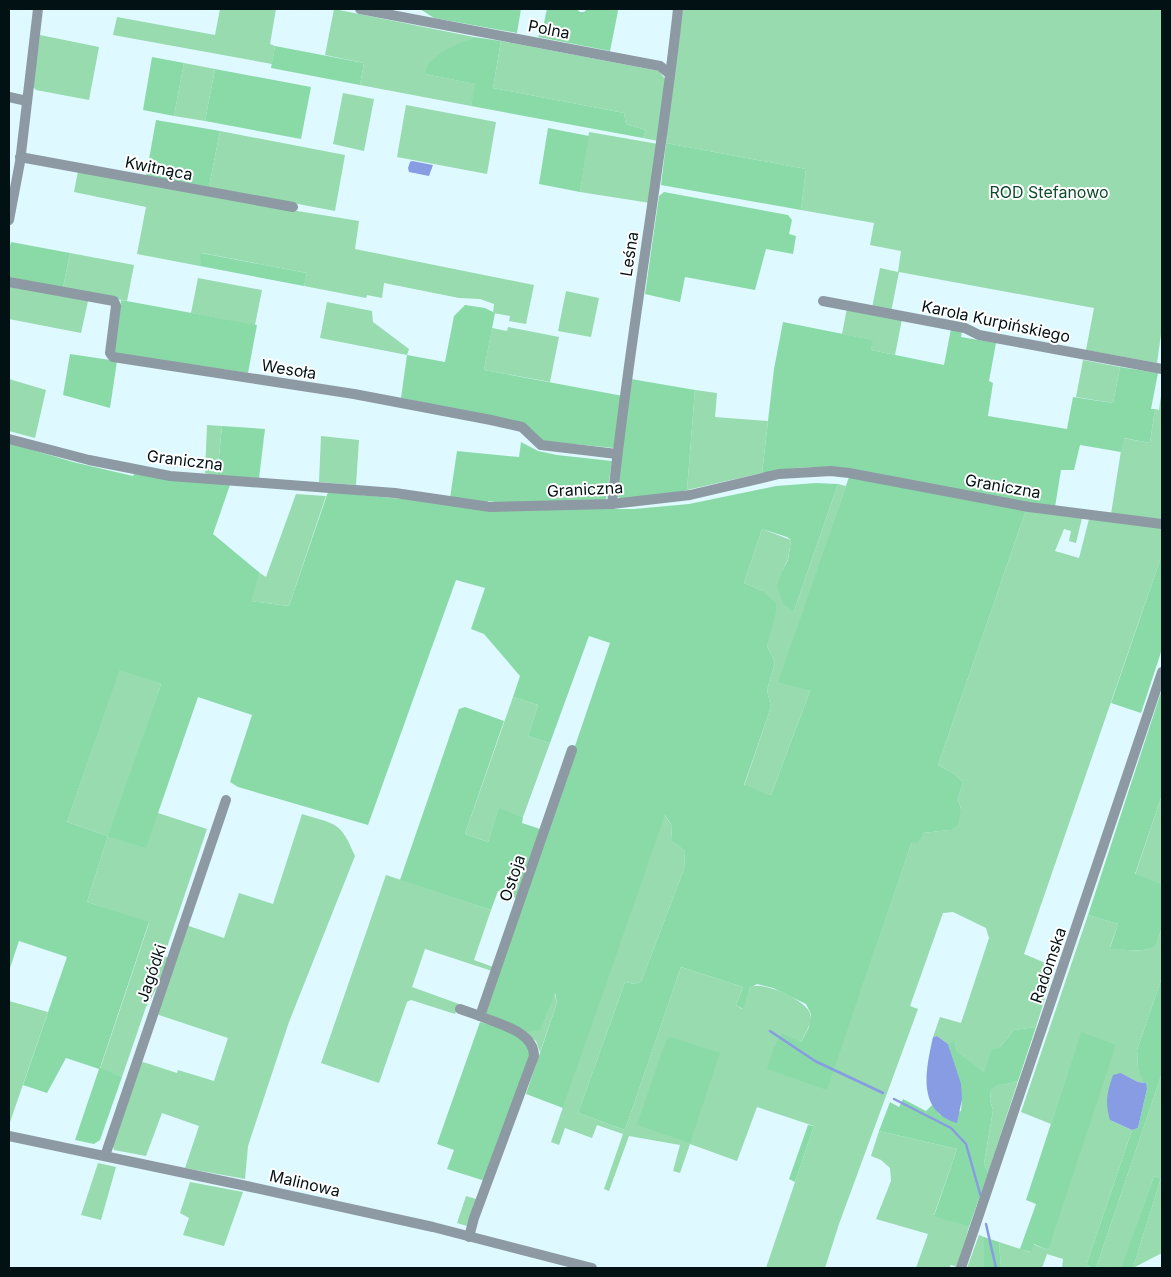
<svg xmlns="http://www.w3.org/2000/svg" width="1171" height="1277" font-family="Inter,sans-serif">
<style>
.green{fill:#97dbaf}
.forest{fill:#8adaa8;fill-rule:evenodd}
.water{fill:#879ce2}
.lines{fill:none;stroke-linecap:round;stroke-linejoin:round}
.stream{stroke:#879ce2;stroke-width:2.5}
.minor{stroke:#8d9aa4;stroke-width:10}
.labels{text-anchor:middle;stroke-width:4;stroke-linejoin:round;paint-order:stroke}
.street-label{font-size:16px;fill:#021114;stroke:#fff}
.park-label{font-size:16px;fill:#0e4c2d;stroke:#fff}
</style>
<rect width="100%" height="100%" fill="#def9ff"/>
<g class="green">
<polygon points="220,9 276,9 270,44 275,46 272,64 113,35 117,17 215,35"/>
<polygon points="334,9 474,37 436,57 425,74 476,84 471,106 360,85 364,63 325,55"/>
<polygon points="679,9 1162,9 1162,327 1157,363 1086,350 1094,308 1083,306 899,272 891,312 872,308 880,268 898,272 901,251 870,245 874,223 801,210 806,169 666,143"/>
<polygon points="40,35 99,47 89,100 36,90 32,86"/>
<polygon points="501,41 659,71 666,80 658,141 643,138 646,130 626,124 624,113 493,88"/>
<polygon points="184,63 215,69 205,121 174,116"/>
<polygon points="343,93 374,99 364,151 333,144"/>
<polygon points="406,105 496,122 487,174 397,157"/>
<polygon points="220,131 345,155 335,211 209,187"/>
<polygon points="589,132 658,144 650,203 580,192"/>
<polygon points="78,171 279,208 359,221 355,249 534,285 526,324 509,321 510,316 493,313 494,304 480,299 459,298 384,283 382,298 367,295 366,298 304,286 307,273 202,253 200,266 137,254 146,207 74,192"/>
<polygon points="70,253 134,265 127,301 63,288"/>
<polygon points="198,278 262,290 255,325 191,313"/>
<polygon points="9,286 88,301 81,333 9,319"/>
<polygon points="566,291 599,298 591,337 558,331"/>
<polygon points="327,302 372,311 373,322 409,349 407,355 320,338"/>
<polygon points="847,308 902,319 895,355 871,350 872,340 842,334"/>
<polygon points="508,327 559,337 550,382 484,370 492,328 507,331"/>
<polygon points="1083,360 1120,367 1113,403 1076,397"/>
<polygon points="9,379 46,390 35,438 9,431"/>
<polygon points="1162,388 1162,519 1111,514 1123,438 1150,443 1155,409 1159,410"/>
<polygon points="695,390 717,393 715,417 768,421 762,473 687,490"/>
<polygon points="207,425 222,426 217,476 205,473"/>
<polygon points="321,436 359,440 356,485 319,482"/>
<polygon points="838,484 846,486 779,681 810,691 771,795 744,786 771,707 767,690 775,662 767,646 770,630 763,591 744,583 762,529 791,540 788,559 782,571 794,611"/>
<polygon points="296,494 326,496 289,606 250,601 260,573 266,577"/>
<path d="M1026 510 1082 518 1076 543 1069 541 1071 531 1064 529 1055 551 1079 558 1089 519 1162 528V560H1160L1024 954 1055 967 1036 1027 1014 1030 999 1048 984 1074 957 1051 954 1041 948 1044 937 1036 933 1037 940 1017 961 1023 989 938 986 928 953 912 943 913 910 1006 918 1009 839 1224 825 1268H766L814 1126 757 1107 737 1161 690 1144 680 1173 673 1171 680 1145 629 1136 609 1191 604 1189 623 1134 597 1125 592 1138 565 1128 559 1145 551 1142 664 814 672 826 671 841 685 851 684 869 641 982 634 984 625 982 578 1113 625 1130 681 967 743 987 736 1005 742 1009 750 988C760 979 806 1000 810 1013 813 1023 805 1033 801 1042L793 1040 832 1074 912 842 923 833 949 830 961 809 958 799 963 782 953 773 938 765Z"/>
<polygon points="120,669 161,684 109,836 158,813 207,829 164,956 169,958 163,977 146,1007 122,1077 100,1069 149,923 87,902 108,836 67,822"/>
<polygon points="513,697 538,705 528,736 550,743 523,817 499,809 488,842 465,834"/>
<polygon points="1162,795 1162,884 1135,875"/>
<path d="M302 814C337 825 340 821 355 856L289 1022 248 1146 245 1179 185 1168 199 1126 162 1113 146 1156 114 1150 112 1143 139 1064 143 1062 177 1073 178 1070 214 1081 228 1038 156 1014 186 925 224 938 239 893 273 904Z"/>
<polygon points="386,875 491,910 474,960 493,967 492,971 425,949 412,987 459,1004 455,1014 411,1000 407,1002 379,1083 321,1063"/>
<path d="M1088 915 1118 924 1110 947C1127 950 1139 953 1155 947L1162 928V977L1137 1050 1138 1069 1146 1083 1138 1082 1121 1073 1110 1120 1132 1130 1086 1266 1093 1268H1062L1063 1259 1047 1254 1042 1268H1001L999 1242 1030 1252 1033 1244 1048 1250 1081 1033 1051 1124 1021 1112Z"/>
<polygon points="554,992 557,1003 540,1052 536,1041 525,1032"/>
<polygon points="9,1001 48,1012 9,1125"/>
<polygon points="1162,1073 1162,1253 1133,1268 1161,1178 1154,1176 1122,1267 1121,1268 1096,1268"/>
<polygon points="1018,1081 988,1173 984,1164 993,1110 990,1100 991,1090 998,1083 1003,1085"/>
<polygon points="879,1131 957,1149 934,1215 969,1227 957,1267 951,1265 949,1268 916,1268 928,1234 876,1219 891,1181 890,1168 881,1160 871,1156"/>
<polygon points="98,1163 116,1167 101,1220 81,1215"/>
<polygon points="190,1182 243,1192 224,1246 183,1235 189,1218 180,1213"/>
<polygon points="466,1196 476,1199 467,1226 457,1223"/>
<polygon points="979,1235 984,1237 984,1268 967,1268"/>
</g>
<g class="forest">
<polygon points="420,9 521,9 517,33 434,18"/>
<path d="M547 9H576L580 12H584L587 9 607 10 617 9 618 11 610 51 538 37C545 26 544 20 547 9Z"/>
<path d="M474 37 501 41 493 88 624 113 626 124 646 130 643 138 471 106 475 84 425 74C428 54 458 45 474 37Z"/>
<polygon points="275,46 364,63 360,85 271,68"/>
<polygon points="152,57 184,63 174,116 143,110"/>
<polygon points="215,69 311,87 301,139 205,121"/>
<polygon points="156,120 220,131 209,187 146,176"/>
<polygon points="548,128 589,136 580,192 539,184"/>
<polygon points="666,143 806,169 801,210 661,185"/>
<polygon points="664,192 788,215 792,220 789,234 796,236 793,254 766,249 755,290 685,277 680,302 645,294 659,196"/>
<polygon points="11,242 70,253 63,288 9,277 9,251"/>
<polygon points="201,253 307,273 304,286 200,266"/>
<polygon points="121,300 257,325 248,373 114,353"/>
<polygon points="465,305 485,308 495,313 484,370 623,396 614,448 543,441 524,423 401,398 407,355 445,362 454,316"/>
<polygon points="783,322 873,340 871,350 944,365 951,329 962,330 961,337 996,343 989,381 993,383 988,416 1067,429 1073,397 1113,403 1120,367 1158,373 1151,409 1155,409 1150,443 1124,438 1121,452 1080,445 1074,470 1061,470 1055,507 811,467 795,468 762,473 774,369"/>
<polygon points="70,354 117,361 110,408 63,395"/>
<polygon points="631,379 695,390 687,490 654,497 620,499 615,493"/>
<polygon points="222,426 265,429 259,478 217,476"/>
<polygon points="521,442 538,451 557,455 612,461 606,500 502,503 488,501 487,504 450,498 457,451 519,457"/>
<path d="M9 443 73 462 133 476 135 472 230 485 213 534 260 573 251 601 289 606 328 492 511 509H634L689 504 776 486 816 483 838 484 794 611 784 605 777 587 782 571 788 560 791 540 787 537 762 529 744 583 763 591 776 603V612L767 646 775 662 767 690 771 707 744 785 771 795 810 691 778 682 849 477 1026 510 938 765 953 773 963 782 958 799 961 809 958 825 950 830 923 833 918 843 912 842 827 1090 767 1069 774 1047 782 1034 801 1042 809 1027 811 1014 806 1004 773 988 757 984 750 988 743 1009 736 1005 743 987 681 967 625 1130 578 1113 625 982 634 984 641 982 684 869 685 851 671 841 672 826 665 815 563 1108 526 1094 557 1003 555 993 540 1030 525 1032 484 1014 610 643 589 636 550 743 528 736 538 705 513 697 520 676 484 634 471 629 485 588 456 580 368 825 238 787 230 782 252 715 198 697 146 848 108 836 87 902 149 922 100 1068 122 1077 100 1140 94 1144 75 1140 99 1069 66 1058 47 1093 23 1085 67 957 19 941 9 971ZM120 670 161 684 108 836 67 822Z"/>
<polygon points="1160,560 1162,560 1162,649 1141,713 1111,703"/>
<path d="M1162 689V795L1135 874 1162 884V928L1155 947C1139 953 1126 950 1110 948L1118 924 1088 915Z"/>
<polygon points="465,707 504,721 465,834 488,842 499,808 523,817 522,823 543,830 516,898 498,891 491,910 400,880 459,709"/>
<polygon points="1162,977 1162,1073 1096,1268 1086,1266 1132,1130 1138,1128 1147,1089 1138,1069 1137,1050"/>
<path d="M480 1022C500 1027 528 1034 531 1057L485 1182 482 1180 447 1169 454 1150 437 1144Z"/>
<path d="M1036 1027 1018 1081 1003 1085 998 1084 991 1090 990 1100 993 1110 984 1164 988 1173 969 1227 934 1216 957 1149 879 1131 890 1102 899 1107 903 1099 926 1111 932 1105 940 1115 961 1111C964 1085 954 1068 948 1044L954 1040 957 1051 984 1073 992 1049 999 1048 1014 1030Z"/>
<polygon points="1081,1032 1116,1045 1048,1250 1034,1244 1031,1252 1020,1249 1036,1204 1026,1200"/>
<polygon points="671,1037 720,1053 690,1143 637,1125 666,1040"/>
<polygon points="808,1125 814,1126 795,1182 789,1179"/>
<polygon points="1154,1176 1161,1178 1133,1268 1121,1268"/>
<polygon points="984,1237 999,1242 1001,1268 984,1268"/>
</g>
<g class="water">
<polygon points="412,161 433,165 429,176 409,172 408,168 410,162"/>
<path d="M937 1036 948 1044 961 1084 962 1099 957 1123C916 1111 926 1069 933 1037Z"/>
<path d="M1121 1073 1138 1082 1146 1083 1147 1089 1138 1128 1132 1130 1110 1120C1105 1101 1107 1093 1113 1075Z"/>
</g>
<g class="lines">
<g class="stream">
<polyline points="770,1031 815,1061 883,1093"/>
<polyline points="894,1099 951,1128 966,1144 981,1197"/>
<polyline points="986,1224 996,1268"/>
</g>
<g class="minor">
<polyline points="360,9 660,66 670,74"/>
<polyline points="9,97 27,101"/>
<polyline points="20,157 293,207"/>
<polyline points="9,220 20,162 38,9"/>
<polyline points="9,282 114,301 116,306 110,353 113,357 354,394 491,420 522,427 541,445 617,454"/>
<polyline points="823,301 965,328 979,335 1162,369"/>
<polyline points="9,439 89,460 170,476 395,493 490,507 612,504 690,495 779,474 831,471 849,473 1029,507 1162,524"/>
<path d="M612 504C629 338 660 174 678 9"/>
<polyline points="460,1009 480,1016"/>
<polyline points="9,1136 251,1187 433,1227 592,1268"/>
<polyline points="105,1156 226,800"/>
<path d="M469 1237 474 1218 534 1056C534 1031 498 1024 480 1016L572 750"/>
<polyline points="961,1268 1162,672"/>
</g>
</g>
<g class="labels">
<g class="street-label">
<text transform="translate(549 29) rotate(11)" y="6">Polna</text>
<text transform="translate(159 168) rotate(11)" y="6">Kwitnąca</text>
<text transform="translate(629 254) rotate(-81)" y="6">Leśna</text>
<text transform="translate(996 321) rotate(12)" y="6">Karola Kurpińskiego</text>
<text transform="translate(289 369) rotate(9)" y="6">Wesoła</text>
<text transform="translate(185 460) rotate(7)" y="6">Graniczna</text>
<text transform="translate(1003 486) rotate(10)" y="6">Graniczna</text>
<text transform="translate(585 489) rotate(-3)" y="6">Graniczna</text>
<text transform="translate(512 878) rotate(-71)" y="6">Ostoja</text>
<text transform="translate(1048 965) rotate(-71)" y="6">Radomska</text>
<text transform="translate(151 973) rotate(-71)" y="6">Jagódki</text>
<text transform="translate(305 1183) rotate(13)" y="6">Malinowa</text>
</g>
<g class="park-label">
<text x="1049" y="198">ROD Stefanowo</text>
</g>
</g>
<rect width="1171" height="1277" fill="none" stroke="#021114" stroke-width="20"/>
</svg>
